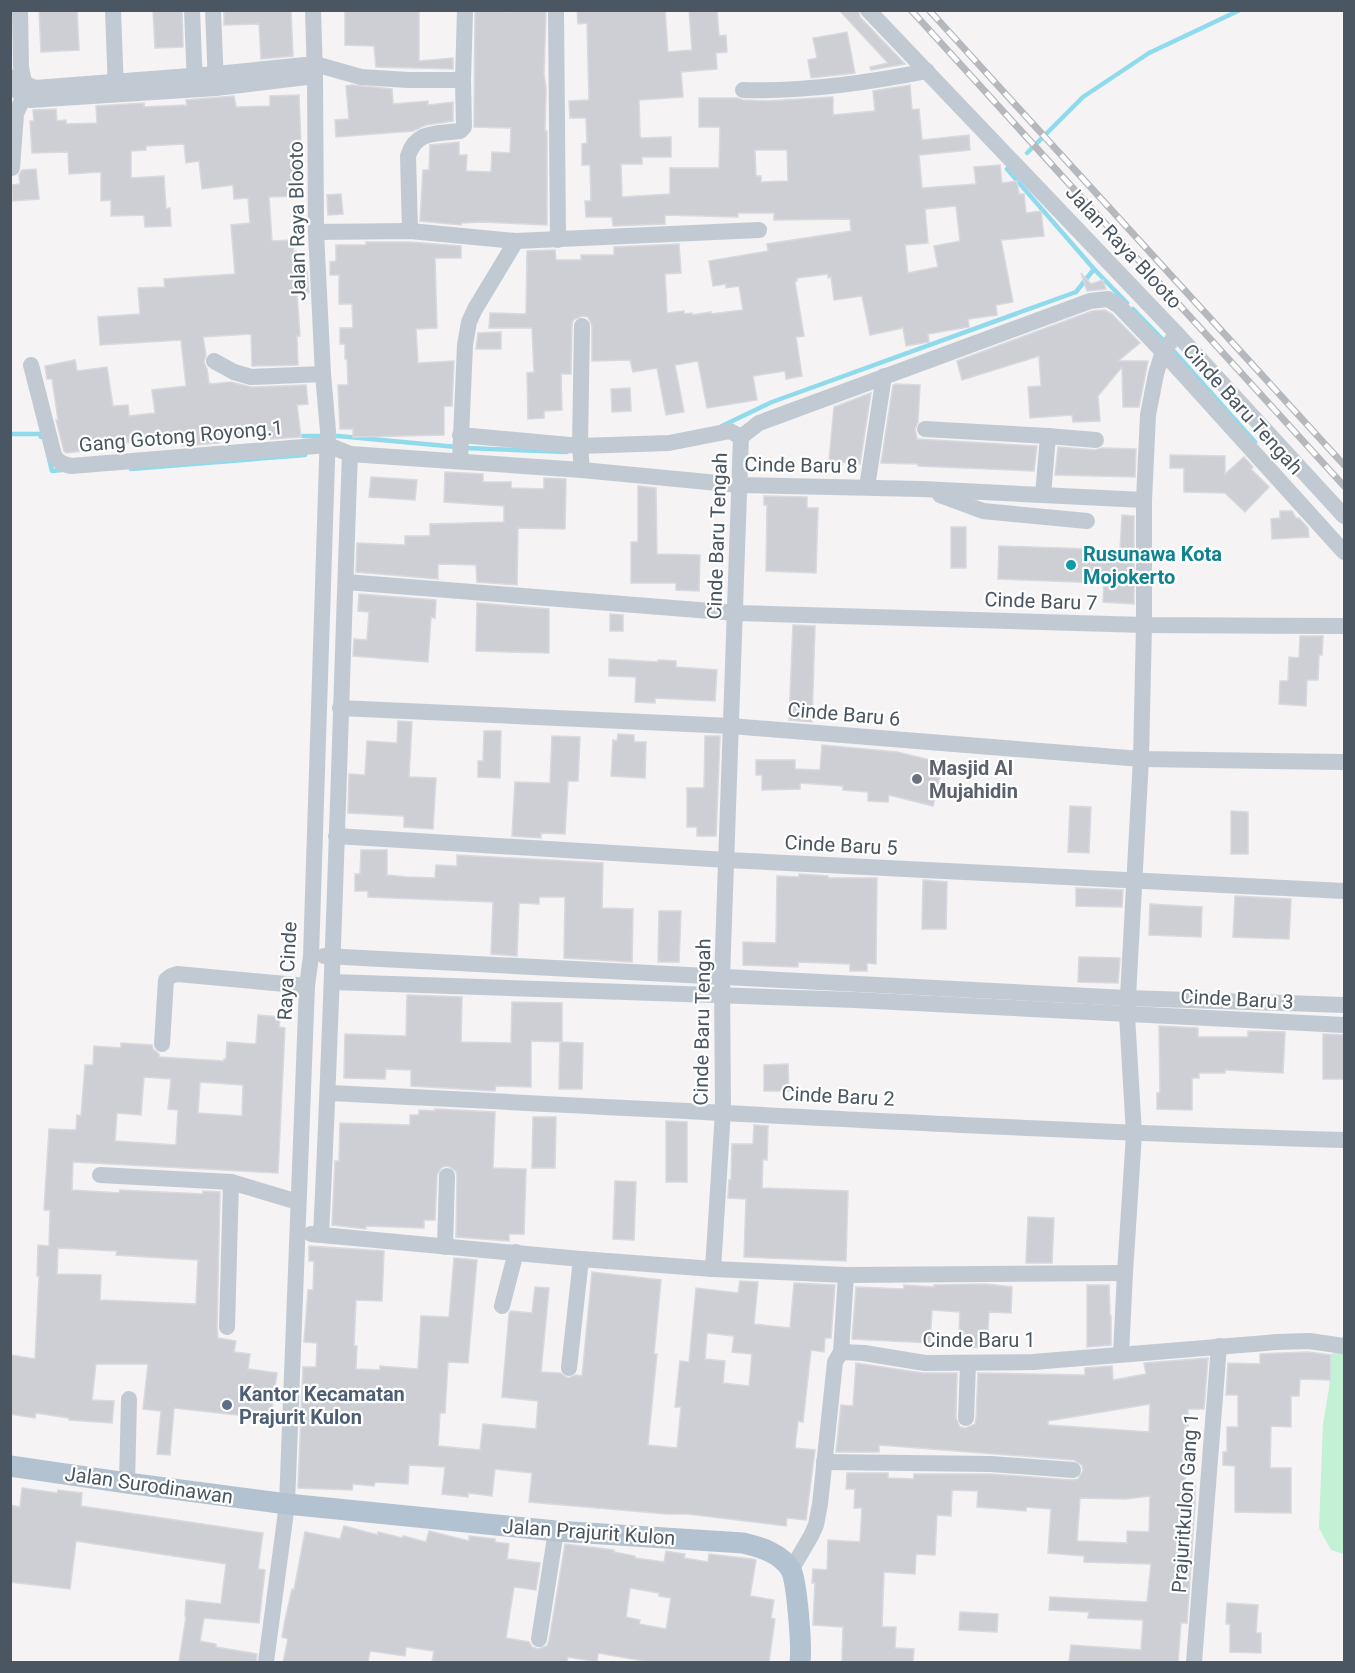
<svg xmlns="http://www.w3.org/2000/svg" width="1355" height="1673" font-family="Roboto,sans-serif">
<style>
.green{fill:#c3f1d5}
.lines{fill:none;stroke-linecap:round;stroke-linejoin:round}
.stream{stroke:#90daee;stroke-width:4.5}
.building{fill:#cdcfd5;stroke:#d7d9de;stroke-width:1.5;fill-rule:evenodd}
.minor{stroke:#c1cad2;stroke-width:16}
.major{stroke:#b3c2d1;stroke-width:21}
.rail-casing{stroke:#b5b8bd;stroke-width:7}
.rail{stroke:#fff;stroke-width:4.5;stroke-dasharray:14;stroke-linecap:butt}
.culture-dot{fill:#0f9aa8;stroke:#fff;stroke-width:2}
.worship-dot{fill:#6b7280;stroke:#fff;stroke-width:2}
.service-dot{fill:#5c6f8a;stroke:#fff;stroke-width:2}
.labels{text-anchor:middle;stroke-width:4.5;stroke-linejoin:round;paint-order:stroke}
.street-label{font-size:20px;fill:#4a5661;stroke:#fff}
.culture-label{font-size:20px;font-weight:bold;fill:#0d838f;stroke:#fff;text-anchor:start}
.worship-label{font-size:20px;font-weight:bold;fill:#5b616d;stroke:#fff;text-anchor:start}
.service-label{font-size:20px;font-weight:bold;fill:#4e5e75;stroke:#fff;text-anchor:start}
</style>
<rect width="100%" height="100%" fill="#f5f3f3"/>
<polygon class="green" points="1332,1353 1344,1353 1344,1554 1331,1550 1319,1528 1323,1424 1329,1388"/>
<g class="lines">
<g class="stream">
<polyline points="1027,153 1083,97 1149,53 1240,10"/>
<polyline points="1007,169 1094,269 1127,303"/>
<polyline points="1133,309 1165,342"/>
<polyline points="1171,348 1255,442"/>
<polyline points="722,426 772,402 1076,292 1094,269"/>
<polyline points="10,434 40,434 41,437"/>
<polyline points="303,436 338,436 457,447"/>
<polyline points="465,448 567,452"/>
<polyline points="49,459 52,471 62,470"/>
<polyline points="131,469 305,455"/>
</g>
</g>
<g class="building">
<polygon points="39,10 77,10 79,50 41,52"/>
<polygon points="153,10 182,10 183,47 155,48"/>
<polygon points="224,10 291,10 293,56 261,59 259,24 224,25"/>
<polygon points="345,10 419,10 419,61 453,58 453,69 376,67 374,46 345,45"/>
<polygon points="475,10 511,12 512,10 546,10 544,74 546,88 545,131 547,131 547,225 482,222 461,223 461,225 420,221 423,170 429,170 430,145 459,142 459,155 467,155 466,171 491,172 492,152 510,153 511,128 474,127"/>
<path d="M577 10H665L668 52 692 50 689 10H717L719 36 726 35 727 52 716 53 717 69 681 72 683 97 639 100 640 136 641 138 671 137V157H642V164H621L622 197 670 194V168H719L720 127H699V98H737L743 100 766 101 833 97V115L875 111 873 91 910 85 912 110 919 109 922 140 969 135 970 150 919 155 922 188 976 184 974 167 1000 165 1002 183 1017 181 1019 194H1024L1026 213 1041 211 1044 236 1001 240 1013 302 996 305 997 315 968 319 969 327 928 334 929 342 906 346 903 328 870 335 862 296 834 300 831 277 828 278V274L797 278V281L795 282 804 336 796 337 802 376 786 379 785 371 753 376 757 400 707 408 698 361 675 365 684 412 666 415 657 368 633 372 630 360 592 361V326L588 317 582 316 573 320 572 325 571 374H561L562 410 544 411V418L528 419 527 373 534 372 532 328H489L490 313 526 314 527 251 555 250 556 260H581V255H614V247L679 244 681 273 665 274 667 313 684 311V314L692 313V315L711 312V314L743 310 739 286 726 288V284L713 286 709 261 768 251 767 244 851 231 850 219 774 220V213H738V217L665 215V224L613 226 612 217H586L585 201H591L590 165H582V144L587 143 586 118H570L569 101 589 100 587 23 578 24ZM755 150H787L788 181 761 182V176H756ZM956 206 960 241 934 246 938 267 908 273 905 245 928 243 925 209Z"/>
<polygon points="839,10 858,10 860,17 905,64 871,70 870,67 888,63"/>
<polygon points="847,32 855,73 811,78 808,60 817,58 813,38"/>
<polygon points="352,85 392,89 393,104 428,101 428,105 453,102 453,121 426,125 413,131 336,137 335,120 349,119 346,86"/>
<polygon points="299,95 303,196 269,197 272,241 293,240 294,252 296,251 298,272 307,271 309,293 297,294 300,336 297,336 298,365 252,366 251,334 203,337 206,355 204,362 207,369 209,383 212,384 231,382 251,387 306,385 308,404 297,405 301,437 271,439 270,430 218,436 219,443 182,446 181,434 158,438 158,434 132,438 133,442 110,445 110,448 66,453 64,451 56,420 58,420 52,379 47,379 45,366 75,360 77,371 107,367 113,406 128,405 129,416 155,413 152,390 186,386 181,340 100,345 98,317 140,314 138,288 165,287 164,279 235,274 231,225 250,223 248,198 234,199 233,185 202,189 199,161 186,163 184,144 146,146 146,150 131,151 131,178 164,176 166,209 170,208 171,226 145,227 144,215 111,216 111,200 101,201 101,172 69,174 68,152 32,153 30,121 34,121 33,110 56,109 57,121 66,120 66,124 97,123 96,106 144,103 144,107 187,105 186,100 234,96 236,107 270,106 270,96"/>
<polygon points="36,169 39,199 13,201 12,185 20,184 19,175 22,170"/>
<polygon points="341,194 343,214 328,215 327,195"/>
<polygon points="366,242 410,242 461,246 461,258 435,258 437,328 416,329 418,363 454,361 452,406 444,406 444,435 353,437 353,429 340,429 338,385 348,385 347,359 345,359 345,344 340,344 340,328 353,328 352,304 339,304 339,275 330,275 330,262 336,261 336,245 366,245"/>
<polygon points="1081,273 1091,284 1103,280 1106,289 1087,291"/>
<polygon points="1105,310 1112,314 1140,343 1118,361 1148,361 1139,407 1123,407 1122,367 1098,396 1100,421 1073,422 1072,415 1030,418 1028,387 1041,386 1039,356 962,380 957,361 1092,311"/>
<polygon points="501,332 501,349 476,349 478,333"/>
<polygon points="896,384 920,385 918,422 915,429 917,439 1037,446 1034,471 918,466 918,464 881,463 893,385"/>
<polygon points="630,388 631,411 612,412 611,389"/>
<polygon points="871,393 860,464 829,461 834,407"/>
<polygon points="1058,447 1095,450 1102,448 1136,449 1135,477 1055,475"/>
<polygon points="1170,455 1225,456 1225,474 1244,457 1253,467 1251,469 1269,487 1245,512 1225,493 1184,492 1184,468 1170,468"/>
<polygon points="445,472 483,474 483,482 511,482 511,488 544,489 544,478 566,479 565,529 518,528 517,585 477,582 476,565 438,564 438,579 356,572 357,543 405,545 405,536 430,536 430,524 504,522 504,506 444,502"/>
<polygon points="371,477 417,480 415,500 369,497"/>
<polygon points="638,486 656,488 657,554 700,555 699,591 676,590 676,583 631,583 631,542 638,542"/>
<polygon points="764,496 807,497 807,508 818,508 816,573 766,571 767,505 764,505"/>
<polygon points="1280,511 1292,511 1296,518 1299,518 1308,528 1309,537 1272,539 1271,519 1280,518"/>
<polygon points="1122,515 1134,516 1134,604 1103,602 1104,583 998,579 999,546 1120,550"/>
<rect x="951" y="527" width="15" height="41"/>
<polygon points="359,594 436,600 435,618 431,617 428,662 353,656 354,639 367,640 369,612 358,611"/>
<polygon points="477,603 549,609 549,653 476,651"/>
<polygon points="610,614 623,615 623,631 610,631"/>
<polygon points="793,625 815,626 812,722 789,720"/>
<polygon points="1300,636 1323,636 1322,655 1319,655 1318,680 1307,680 1306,706 1279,704 1280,681 1288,681 1289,657 1299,658"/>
<polygon points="609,659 658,662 658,660 676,661 676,667 717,670 715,701 655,698 655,703 635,702 636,677 609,676"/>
<polygon points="398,721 412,722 409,777 436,778 433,829 404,827 404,816 348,813 349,774 365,775 367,741 397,743"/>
<polygon points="484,731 501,731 500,778 478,777 478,761 483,761"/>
<polygon points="618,734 634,735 634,742 646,742 645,778 611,776 613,740 617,741"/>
<polygon points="552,736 580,737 578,781 568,781 565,834 541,833 541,838 512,836 515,782 550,783"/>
<polygon points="705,736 720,736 716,836 697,836 697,827 687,827 687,788 704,788"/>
<polygon points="822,745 897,752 943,763 933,806 889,795 888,802 868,801 868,792 843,790 843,786 800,783 800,789 762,790 762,775 756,775 756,760 795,760 795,769 820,770"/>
<polygon points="1070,806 1091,807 1089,853 1068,852"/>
<polygon points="1231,811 1248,812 1248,854 1231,854"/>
<polygon points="361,850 387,850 387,875 407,877 435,878 436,865 457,866 457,855 603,863 602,908 633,909 632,962 564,958 565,897 539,897 539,904 519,903 517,956 491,954 493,902 368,897 368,891 355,891 355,874 360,874"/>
<polygon points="799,874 828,876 828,878 877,878 876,964 867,963 867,971 850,971 850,964 798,962 798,967 743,965 743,942 776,943 777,876 799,877"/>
<polygon points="923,880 947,882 946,929 922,929"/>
<polygon points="1076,888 1123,890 1122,907 1076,906"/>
<polygon points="1235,896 1291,899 1289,939 1233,937"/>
<polygon points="1150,904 1202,907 1201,937 1149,935"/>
<polygon points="659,911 681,911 679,962 658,962"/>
<polygon points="1079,957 1120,958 1118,983 1078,982"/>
<polygon points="407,995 462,997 461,1042 511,1043 512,1002 562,1003 562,1042 531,1041 531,1087 496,1086 495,1091 411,1086 411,1070 386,1069 385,1079 344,1078 345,1034 406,1036"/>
<path d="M258 1015 280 1017 279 1027 285 1028 278 1173 73 1162 72 1190 119 1193 120 1190 203 1194V1191L220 1192 217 1327 218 1338 236 1341 234 1352 250 1354 248 1369 277 1373 270 1423 246 1420V1416L174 1408 170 1455 157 1454 161 1411 143 1409 148 1364H96L92 1400 114 1401 112 1423 69 1420V1418L36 1413 35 1418 10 1414V1355L35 1359 39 1276H37L38 1245 49 1246 50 1210H44L49 1129 76 1130 77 1115 81 1116 85 1065H93L94 1046 121 1048V1043L152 1045 153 1049 159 1054V1057L224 1061V1059H226L227 1042 256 1044ZM144 1077 171 1079 168 1109 178 1110 176 1145 115 1141 117 1113 141 1115ZM200 1082 243 1085 242 1116 198 1113ZM58 1248 117 1251 116 1255 198 1260 196 1304 100 1300 101 1275 57 1274Z"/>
<polygon points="1159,1026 1198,1028 1198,1037 1248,1037 1248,1031 1285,1032 1283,1073 1225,1070 1225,1073 1199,1073 1199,1078 1192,1078 1192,1110 1157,1109 1157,1093 1160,1093"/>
<polygon points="1323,1034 1344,1035 1344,1079 1323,1079"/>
<polygon points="560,1042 583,1043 582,1089 559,1089"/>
<polygon points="788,1064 789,1091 764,1091 764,1065"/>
<polygon points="435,1109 495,1112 493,1168 526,1169 524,1234 509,1234 509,1241 456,1237 457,1176 456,1171 448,1166 442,1167 437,1175 435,1220 424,1220 424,1228 366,1226 366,1229 332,1225 335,1161 339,1161 340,1123 410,1125 410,1115 419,1115 419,1110 435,1111"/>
<polygon points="533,1117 556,1117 555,1168 532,1168"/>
<polygon points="666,1121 687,1122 687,1182 666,1182"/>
<polygon points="754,1125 768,1126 767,1160 763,1159 762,1188 848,1191 846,1261 744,1257 746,1199 728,1198 729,1180 731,1180 732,1144 753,1144"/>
<polygon points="615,1181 636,1182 634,1240 613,1239"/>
<polygon points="1028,1217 1054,1218 1052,1263 1026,1263"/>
<path d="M309 1246 384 1251 382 1301 356 1300 354 1346H357L356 1369 380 1370V1366L418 1369 421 1316 449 1317 454 1258 477 1260 468 1363 448 1362 445 1413H440L438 1446 480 1450 483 1424 536 1429 538 1401 502 1397 509 1314 511 1311 532 1313 535 1287 549 1288 541 1372 560 1373 568 1378 576 1375 582 1376 592 1272 661 1280 654 1354H657L648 1445 677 1448 681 1407H675L680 1361 689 1362 696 1288 738 1293 740 1281 758 1282 754 1324 790 1328 794 1283 835 1285 831 1338H825L824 1352 811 1350 803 1422 798 1421 795 1448 815 1450 806 1520 787 1518 786 1526 688 1514H667L529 1502 532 1473 495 1469 492 1496 468 1493V1497L442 1494 445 1467 409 1465 408 1484 375 1482 374 1486 353 1484 352 1490 298 1488 303 1367H316L317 1343 304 1342 308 1290H313L314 1261H309ZM707 1333 734 1336 732 1352 752 1354 749 1386 723 1383 725 1361 705 1359Z"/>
<polygon points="986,1284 1012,1287 1011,1313 989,1312 987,1348 963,1347 964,1332 959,1332 960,1312 932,1310 930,1343 852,1339 856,1287 904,1289 904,1285 934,1287 934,1285"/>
<polygon points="1087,1285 1109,1285 1110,1316 1111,1316 1111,1345 1087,1347"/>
<polygon points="1308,1352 1331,1355 1330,1380 1300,1379 1299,1396 1291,1396 1291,1427 1271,1426 1270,1468 1291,1468 1291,1513 1235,1512 1235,1466 1223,1465 1223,1452 1227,1452 1227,1427 1238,1427 1238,1395 1226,1395 1228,1363 1260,1364 1260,1354"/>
<path d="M1208 1358 1204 1409H1188V1426H1185V1482H1195V1504L1187 1623H1181L1178 1662H1069L1071 1645 1141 1650 1143 1620 1088 1618 1089 1612 1049 1610 1050 1597 1147 1602 1151 1564 1084 1562V1556L1048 1553 1051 1509 1026 1507V1511L977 1507 978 1491 952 1490 951 1516 937 1515 935 1555 916 1554 915 1574 884 1572 882 1627H896L895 1648 914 1649 913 1662H842L843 1627 813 1625 815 1583H812L813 1569 827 1570 828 1540 860 1542 862 1508H854L855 1489H846L847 1473H888V1478L914 1479V1474H991L1072 1480 1078 1479 1083 1471 1082 1465 1074 1460 879 1445V1452H836L841 1405 853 1406 856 1363 923 1373H957L956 1418 960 1427 966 1428 975 1424 976 1419 978 1373 1085 1375V1368L1112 1366 1113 1380 1146 1374 1144 1363ZM1150 1404 1149 1432 1048 1425V1421ZM1150 1496 1149 1532 1127 1531V1543L1077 1541 1080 1498 1125 1499Z"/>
<polygon points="22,1488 57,1493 58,1490 82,1493 81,1506 263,1533 258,1569 265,1570 259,1623 204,1618 200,1641 216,1644 216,1647 257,1654 256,1662 179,1662 186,1617 185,1616 186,1600 221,1604 226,1564 76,1541 70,1589 10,1582 10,1505 20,1507"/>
<path d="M344 1526 378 1535V1532L402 1538 403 1536 426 1542 429 1531 469 1541V1536L495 1539V1542L509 1544 507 1559 540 1563 536 1590 514 1587 506 1638 529 1642 532 1647 538 1649 547 1646 549 1641 565 1544 614 1550V1552L635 1556V1558L664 1562 666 1551 685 1554 684 1558 708 1562 709 1554 752 1559 756 1560 750 1596 774 1600 771 1618 775 1619 769 1662H650L598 1653 597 1662 568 1657 567 1662H432L434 1651 406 1647 405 1656 370 1651 368 1662H283L288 1639 282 1637 285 1620 292 1589 294 1590 305 1532 340 1539ZM630 1588 659 1593V1596L671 1598 666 1629 639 1624 640 1620 626 1617Z"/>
<polygon points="1227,1603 1258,1605 1256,1633 1261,1633 1261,1653 1230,1652 1230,1624 1226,1624"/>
<polygon points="960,1612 998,1614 997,1632 959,1630"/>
</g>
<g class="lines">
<g class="minor">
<polyline points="20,10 21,67 24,83 35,88 216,74 315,64 361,77 408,80 463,80"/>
<polyline points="113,10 116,91"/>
<polyline points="192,10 195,85"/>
<polyline points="213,10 216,85"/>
<polyline points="556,10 558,240"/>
<polyline points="868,10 1177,334 1344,516"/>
<path d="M10 77C15 88 19 96 30 100L216 88 315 76"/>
<path d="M743 90C804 92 867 83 927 71"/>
<polyline points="12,168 16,114 28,87"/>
<path d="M410 231 408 156C416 130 437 134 460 131L464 127 463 80 465 10"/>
<polyline points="316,232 410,231 516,241 759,230"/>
<polyline points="214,361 234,372 251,377 323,374"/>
<path d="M31 365 54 455C58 462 62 464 71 466L328 445 350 454C340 714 334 975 321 1235"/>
<polyline points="925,429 1048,436"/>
<polyline points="460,435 580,446 669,443 730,431 741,437"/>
<polyline points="350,454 582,470 739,485 922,489 1144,500"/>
<polyline points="460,460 465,345 469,322 475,309 516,241"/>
<polyline points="582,470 580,446 582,326"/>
<polyline points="867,487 884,376"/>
<polyline points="940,495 983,511 1087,521"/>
<polyline points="1043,495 1048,436 1096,440"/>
<polyline points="346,582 736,613 1144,625 1344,626"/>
<polyline points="340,708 731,726 1141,759 1344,762"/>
<polyline points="336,836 727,860 1344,891"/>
<polyline points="324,956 1127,998 1344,1005"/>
<polyline points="333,982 855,1000 1344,1025"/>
<polyline points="162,1044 166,980 171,976 177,974 307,986"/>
<path d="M328 1093C667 1109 1006 1130 1344 1140"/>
<polyline points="100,1175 231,1182 298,1202"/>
<polyline points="311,1234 581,1259 713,1269 846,1275 1125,1273"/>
<polyline points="445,1247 447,1176"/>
<polyline points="713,1269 723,1111 722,978 741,437 759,423 1090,301 1108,299 1119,306 1164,353 1344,552"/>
<polyline points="502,1306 516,1252"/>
<polyline points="227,1327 231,1182"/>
<polyline points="841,1352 846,1275"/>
<polyline points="1121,1354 1125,1273 1134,1134 1127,1015 1141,759 1144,625 1144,500 1148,415 1156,374 1163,351 1177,334"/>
<polyline points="569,1368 581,1259"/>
<polyline points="966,1418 968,1364"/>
<polyline points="824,1462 991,1464 1073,1470"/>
<polyline points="127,1483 129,1399"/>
<polyline points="791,1570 811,1536 816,1525 820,1504 835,1362 841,1352 864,1353 925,1363 1033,1362 1277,1342 1309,1341 1344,1346"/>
<polyline points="539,1639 556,1531"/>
<polyline points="266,1662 287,1504 307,986 311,956 328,431 323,374 316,232 315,76 313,10"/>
<polyline points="1194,1662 1219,1346"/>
</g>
<path class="major" d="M10 1466 127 1483 287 1504 556 1531 743 1543C760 1547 781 1553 791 1570 797 1582 802 1647 800 1662"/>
<defs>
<g id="rail">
<polyline points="911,10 1344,486"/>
<polyline points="929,10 1344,465"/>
</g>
</defs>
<use href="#rail" class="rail-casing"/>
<use href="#rail" class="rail"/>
</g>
<circle class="culture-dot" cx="1071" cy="565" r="6"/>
<circle class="worship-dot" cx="917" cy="779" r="6"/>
<circle class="service-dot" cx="227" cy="1405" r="6"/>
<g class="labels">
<g class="street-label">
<text transform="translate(297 221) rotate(-91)" y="7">Jalan Raya Blooto</text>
<text transform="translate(1124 247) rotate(47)" y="7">Jalan Raya Blooto</text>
<text transform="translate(1243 409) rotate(48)" y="7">Cinde Baru Tengah</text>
<text transform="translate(181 436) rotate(-5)" y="7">Gang Gotong Royong.1</text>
<text transform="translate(801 465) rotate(1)" y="7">Cinde Baru 8</text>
<text transform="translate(717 536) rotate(-88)" y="7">Cinde Baru Tengah</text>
<text transform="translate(1041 601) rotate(2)" y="7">Cinde Baru 7</text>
<text transform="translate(844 714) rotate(5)" y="7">Cinde Baru 6</text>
<text transform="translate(841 845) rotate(3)" y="7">Cinde Baru 5</text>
<text transform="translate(287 971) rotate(-87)" y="7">Raya Cinde</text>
<text transform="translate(1237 999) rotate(3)" y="7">Cinde Baru 3</text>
<text transform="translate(702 1022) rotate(-89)" y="7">Cinde Baru Tengah</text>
<text transform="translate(838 1096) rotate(3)" y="7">Cinde Baru 2</text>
<text x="979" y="1347">Cinde Baru 1</text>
<text transform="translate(149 1485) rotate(8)" y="7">Jalan Surodinawan</text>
<text transform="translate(1185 1503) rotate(-86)" y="7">Prajuritkulon Gang 1</text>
<text transform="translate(589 1532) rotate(4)" y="7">Jalan Prajurit Kulon</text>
</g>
<g class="culture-label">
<text x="1083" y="561">Rusunawa Kota<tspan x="1083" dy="23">Mojokerto</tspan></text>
</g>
<g class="worship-label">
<text x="929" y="775">Masjid Al<tspan x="929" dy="23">Mujahidin</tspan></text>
</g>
<g class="service-label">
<text x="239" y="1401">Kantor Kecamatan<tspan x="239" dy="23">Prajurit Kulon</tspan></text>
</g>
</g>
<rect width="1355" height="1673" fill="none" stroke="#4a5661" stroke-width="24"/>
</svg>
